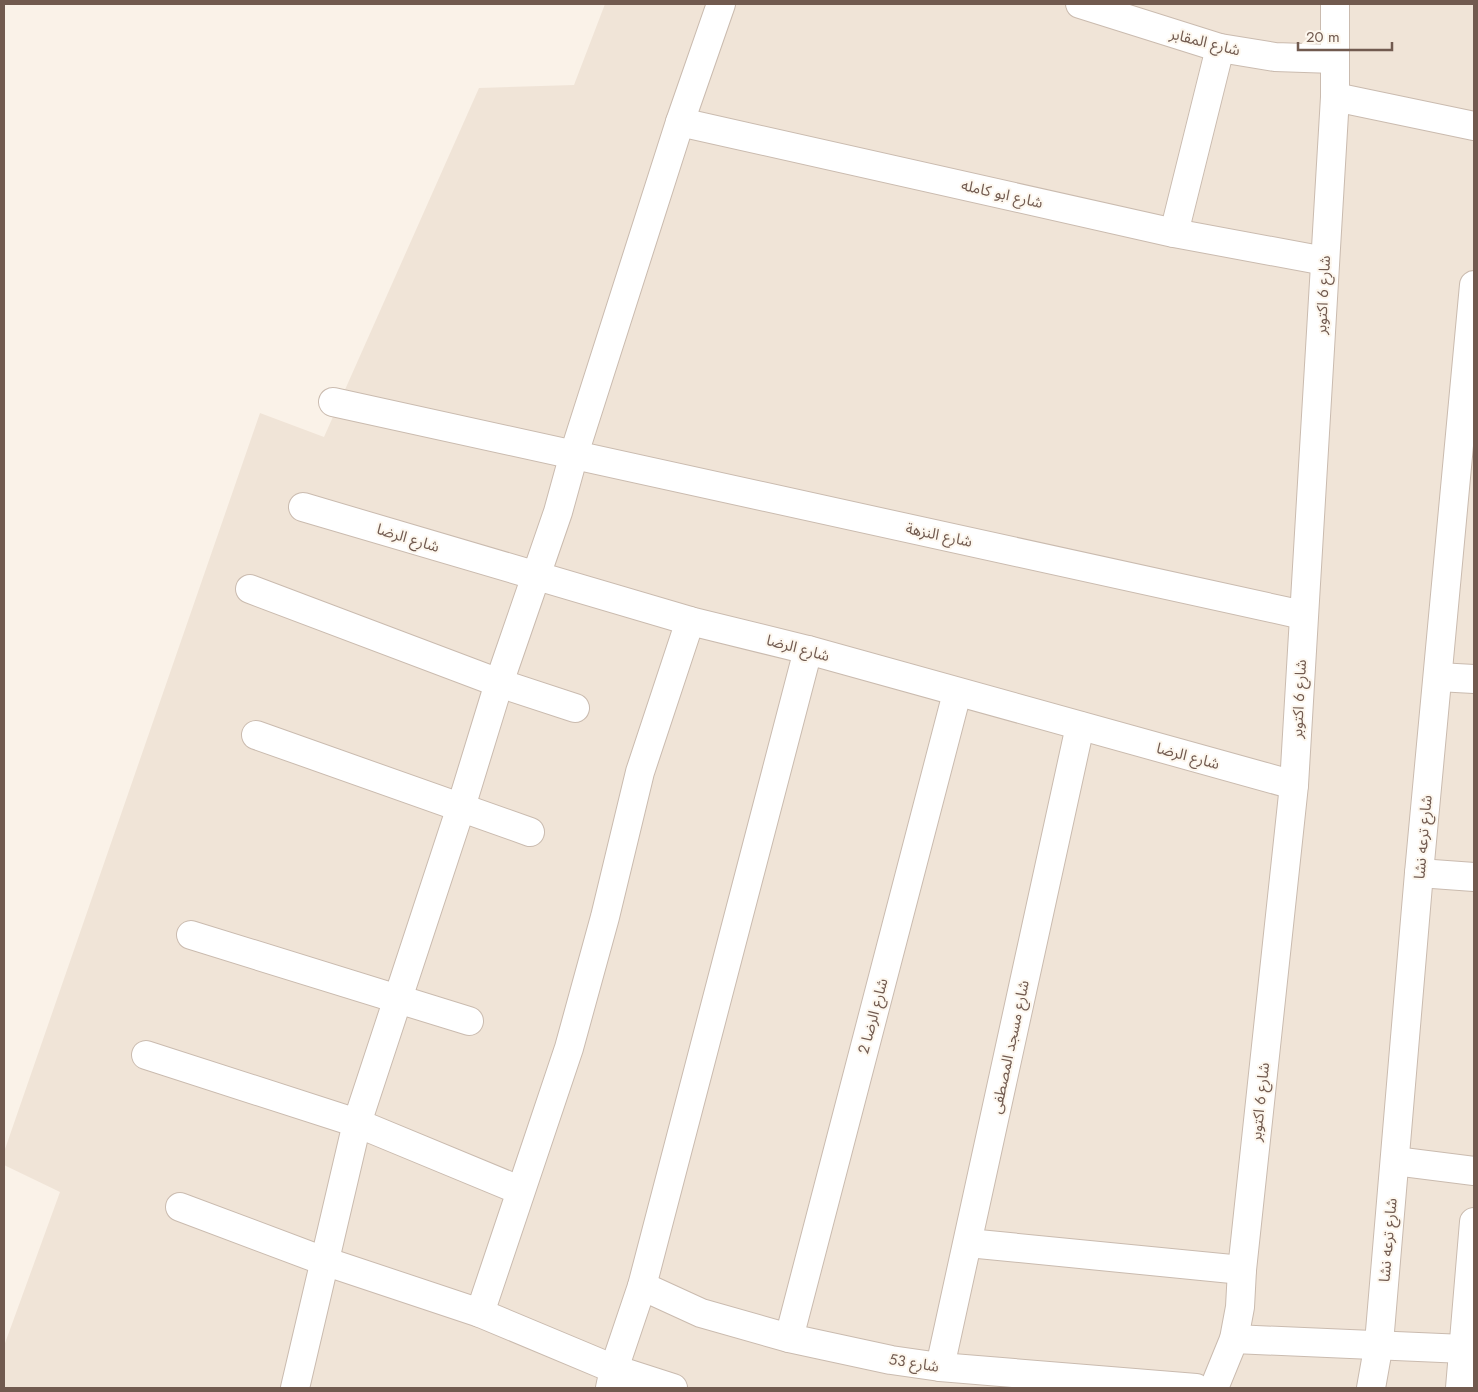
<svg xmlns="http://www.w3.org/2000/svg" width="1478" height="1392" font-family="Jost,'Noto Sans Arabic',sans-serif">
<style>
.residential{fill:#f0e4d7}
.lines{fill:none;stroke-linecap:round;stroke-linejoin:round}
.minor-casing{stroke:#cabbaf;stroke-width:30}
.minor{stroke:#fff;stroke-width:28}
.labels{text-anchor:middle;stroke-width:4;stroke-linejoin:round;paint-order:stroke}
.street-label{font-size:15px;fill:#715a4f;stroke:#fdf7ee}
</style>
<rect width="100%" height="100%" fill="#faf2e8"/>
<polygon class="residential" points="605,4 1474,4 1474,1388 4,1388 4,1346 60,1192 4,1165 4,1152 260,413 324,437 479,88 574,85"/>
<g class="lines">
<defs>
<g id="minor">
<polyline points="1080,4 1220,48 1275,57 1334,59"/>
<polyline points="1335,97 1474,126"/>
<polyline points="680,122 1174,233 1325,261"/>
<polyline points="1174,233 1220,48"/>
<polyline points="333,402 1303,615"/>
<polyline points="303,507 690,621 808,650 1294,785"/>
<polyline points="250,589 499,683 575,708"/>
<polyline points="1438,677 1474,679"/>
<polyline points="256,735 530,832"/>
<polyline points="1419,873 1474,877"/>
<polyline points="191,935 469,1021"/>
<polyline points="146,1055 357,1123 519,1190"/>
<polyline points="1395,1161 1474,1171"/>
<polyline points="180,1207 324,1261 480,1313 614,1369 673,1388"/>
<polyline points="968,1243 1242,1270"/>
<polyline points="642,1286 701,1313 789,1338 891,1360 940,1367 1196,1388"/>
<polyline points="480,1313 569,1048 605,917 640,772 690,621"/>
<polyline points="789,1338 957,693"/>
<polyline points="1234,1339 1464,1349"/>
<polyline points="940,1367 1080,726"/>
<polyline points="295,1388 357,1123 461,807 499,683 558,512 574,454 680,122 721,4"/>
<polyline points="610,1388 614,1369 642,1286 808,650"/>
<polyline points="1214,1388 1234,1339 1240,1307 1242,1270 1294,785 1335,97 1335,4"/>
<polyline points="1371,1388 1379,1343 1419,873 1474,285"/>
<polyline points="1460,1388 1474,1222"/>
</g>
</defs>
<use href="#minor" class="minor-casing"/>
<use href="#minor" class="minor"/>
</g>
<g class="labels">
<g class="street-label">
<text transform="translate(1205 42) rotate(14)" y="5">شارع المقابر</text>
<text transform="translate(1002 194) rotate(13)" y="5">شارع ابو كامله</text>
<text transform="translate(1323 295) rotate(-87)" y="5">شارع 6 اكتوبر</text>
<text transform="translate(939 535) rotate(12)" y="5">شارع النزهة</text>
<text transform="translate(408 538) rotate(17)" y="5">شارع الرضا</text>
<text transform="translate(798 648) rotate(15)" y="5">شارع الرضا</text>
<text transform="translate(1299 699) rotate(-87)" y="5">شارع 6 اكتوبر</text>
<text transform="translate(1188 756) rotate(15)" y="5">شارع الرضا</text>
<text transform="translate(1423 837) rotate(-85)" y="5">شارع ترعه نشا</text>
<text transform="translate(873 1016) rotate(-75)" y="5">شارع الرضا 2</text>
<text transform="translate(1010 1047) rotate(-78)" y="5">شارع مسجد المصطفى</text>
<text transform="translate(1260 1102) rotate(-84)" y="5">شارع 6 اكتوبر</text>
<text transform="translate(1388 1240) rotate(-85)" y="5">شارع ترعه نشا</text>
<text transform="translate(914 1363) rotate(9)" y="5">شارع 53</text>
</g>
</g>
<rect width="1478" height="1392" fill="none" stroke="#715a4f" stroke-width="10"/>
<path d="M1298 42v8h94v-8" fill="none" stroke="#715a4f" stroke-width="2.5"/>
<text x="1306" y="42" font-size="15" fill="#715a4f" stroke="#fdf7ee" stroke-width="4" paint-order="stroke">20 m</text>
</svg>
